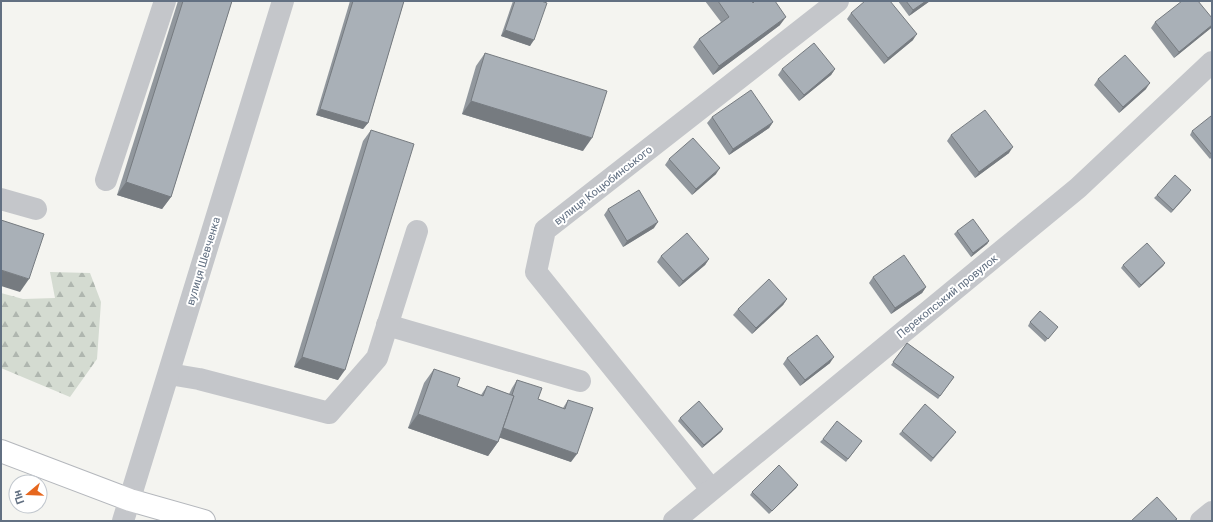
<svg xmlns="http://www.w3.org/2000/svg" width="1213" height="522" font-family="Roboto,sans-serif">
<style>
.forest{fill:url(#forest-firs)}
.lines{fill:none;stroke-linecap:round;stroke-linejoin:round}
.major-casing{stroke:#b4b7bc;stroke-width:24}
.minor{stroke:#c4c6ca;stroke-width:22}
.major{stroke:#fff;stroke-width:22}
.wall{fill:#91979d}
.shaded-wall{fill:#767b80}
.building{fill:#a9b0b7;stroke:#767b80}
.labels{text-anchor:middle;stroke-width:4;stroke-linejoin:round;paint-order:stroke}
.street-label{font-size:11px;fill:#627082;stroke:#fff}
</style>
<defs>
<pattern id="forest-firs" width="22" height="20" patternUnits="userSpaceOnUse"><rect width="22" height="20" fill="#d4dbd1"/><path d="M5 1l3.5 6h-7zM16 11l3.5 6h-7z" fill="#afb6af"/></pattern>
</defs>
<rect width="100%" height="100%" fill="#f4f4f0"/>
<polygon class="forest" points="50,272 90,273 101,302 97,359 70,397 1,368 1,293 23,299 55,298"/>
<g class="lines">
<defs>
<polyline id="major" points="1,451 130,500 204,521"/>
</defs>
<use href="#major" class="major-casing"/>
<g class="minor">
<polyline points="106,180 165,1"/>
<polyline points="1,199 36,209"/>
<polyline points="387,325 580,381"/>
<polyline points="169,374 199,379 329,413 377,358 417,231"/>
<polyline points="711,489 536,272 545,230 838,1"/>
<polyline points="123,521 283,1"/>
<polyline points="674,521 1078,188 1212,62"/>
<polyline points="1201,521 1212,512"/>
</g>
<use href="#major" class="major"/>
</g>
<g class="wall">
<polygon points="178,1 232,1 171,197 162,209 117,195"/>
<polygon points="350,1 404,1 368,123 363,129 316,115"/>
<polygon points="513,1 541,1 530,46 501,36"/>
<polygon points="705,1 752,1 780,25 713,75 693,47 699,39 721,22"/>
<polygon points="898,1 930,1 909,16"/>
<polygon points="851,13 913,40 884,64 847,19"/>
<polygon points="1155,22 1211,28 1174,58 1151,28"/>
<polygon points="485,53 583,151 462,114 476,66"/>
<polygon points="782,69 835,69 831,75 799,101 778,75"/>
<polygon points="1098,79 1146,89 1119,113 1094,85"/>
<polygon points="712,117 773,122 769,128 729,155 707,123"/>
<polygon points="1212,117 1212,157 1210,159 1190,135 1192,131"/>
<polygon points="371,130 338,380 294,367 363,141"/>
<polygon points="951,135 1009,153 975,178 947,141"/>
<polygon points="669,159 716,174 692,195 665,165"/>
<polygon points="1191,190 1171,213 1154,198 1157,195"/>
<polygon points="608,209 654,228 623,247 604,215"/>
<polygon points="957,231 989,241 987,244 971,257 954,234"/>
<polygon points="661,256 709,259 705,265 679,287 657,262"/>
<polygon points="1165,263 1163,266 1139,288 1121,268 1123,265"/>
<polygon points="873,277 926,287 922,293 891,314 869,283"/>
<polygon points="787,299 783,305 752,334 733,315 738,309"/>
<polygon points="1030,322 1058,327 1045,342 1028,326"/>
<polygon points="907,343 954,377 938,399 891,365"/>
<polygon points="787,358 830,363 800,386 783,364"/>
<polygon points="434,369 457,386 481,395 487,386 509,394 512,388 517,380 538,399 563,408 568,400 571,462 500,437 498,442 488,456 408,428 424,383"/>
<polygon points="680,418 723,429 721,432 702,448 678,421"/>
<polygon points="902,431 954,435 931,462 899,434"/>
<polygon points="823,439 862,441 846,462 820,442"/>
<polygon points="798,485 796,488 769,514 750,495 752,492"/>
</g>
<g class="shaded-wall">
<polygon points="926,1 930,1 909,16 913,10"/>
<polygon points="786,17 780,25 713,75 719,66"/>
<polygon points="1212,25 1211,28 1174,58 1179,52"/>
<polygon points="505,30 534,40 530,46 501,36"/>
<polygon points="917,34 913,40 884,64 888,58"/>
<polygon points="835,69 831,75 799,101 804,95"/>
<polygon points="1150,83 1146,89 1119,113 1123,107"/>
<polygon points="471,101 592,138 583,151 462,114"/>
<polygon points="320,109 368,123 363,129 316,115"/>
<polygon points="773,122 769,128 729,155 733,149"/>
<polygon points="1013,147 1009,153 975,178 979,172"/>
<polygon points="720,168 716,174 692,195 696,189"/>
<polygon points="126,182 171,197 162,209 117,195"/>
<polygon points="1191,190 1189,193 1171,213 1173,210"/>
<polygon points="658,222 654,228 623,247 627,241"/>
<polygon points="989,241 987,244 971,257 973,253"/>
<polygon points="709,259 705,265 679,287 683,281"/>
<polygon points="1165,263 1163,266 1139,288 1141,285"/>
<polygon points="1,270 29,279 20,292 1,286"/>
<polygon points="926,287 922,293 891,314 895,308"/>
<polygon points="787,299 783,305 752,334 756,328"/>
<polygon points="302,357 345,370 338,380 294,367"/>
<polygon points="834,357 830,363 800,386 805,380"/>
<polygon points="418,414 498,442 488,456 408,428"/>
<polygon points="501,427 577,454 571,462 495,436"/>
<polygon points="723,429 721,432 702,448 704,445"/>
<polygon points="798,485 796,488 769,514"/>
</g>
<g class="building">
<polygon points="183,1 232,1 171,197 126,182"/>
<polygon points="353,1 404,1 368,123 320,109"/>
<polygon points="515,1 541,1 547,3 534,40 505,30"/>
<polygon points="718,1 752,1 753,3 755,1 775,1 786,17 719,66 699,39 729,17"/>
<polygon points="865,1 890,1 917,34 888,58 851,13"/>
<polygon points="906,1 926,1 913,10"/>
<polygon points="1182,1 1198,1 1212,18 1212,25 1179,52 1155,22"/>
<polygon points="814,43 835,69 804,95 782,69"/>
<polygon points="485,53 607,91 592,138 471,101"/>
<polygon points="1125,55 1150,83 1123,107 1098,79"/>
<polygon points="751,90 773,122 733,149 712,117"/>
<polygon points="985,110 1013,147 979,172 951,135"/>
<polygon points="1211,116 1212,117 1212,155 1192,131"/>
<polygon points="371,130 414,144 345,370 302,357"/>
<polygon points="693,138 720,168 696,189 669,159"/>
<polygon points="1175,175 1191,190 1173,210 1157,195"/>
<polygon points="639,190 658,222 627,241 608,209"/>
<polygon points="973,219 989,241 973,253 957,231"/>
<polygon points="1,220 44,234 29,279 1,270"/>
<polygon points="687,233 709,259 683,281 661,256"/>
<polygon points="1147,243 1165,263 1141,285 1123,265"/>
<polygon points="904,255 926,287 895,308 873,277"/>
<polygon points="769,279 787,299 756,328 738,309"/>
<polygon points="1040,311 1058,327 1048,339 1030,322"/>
<polygon points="817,335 834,357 805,380 787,358"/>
<polygon points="907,343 954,377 940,396 893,362"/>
<polygon points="434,369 460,378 457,386 483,396 487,386 514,396 498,442 418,414"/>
<polygon points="517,380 542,388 538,399 565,409 568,400 593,408 577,454 503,428 514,396 512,395"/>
<polygon points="699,401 723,429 704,445 680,418"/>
<polygon points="925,404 956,432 933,458 902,431"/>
<polygon points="837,421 862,441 848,459 823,439"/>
<polygon points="779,465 798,485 772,511 752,492"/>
<polygon points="1157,497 1177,519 1174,521 1131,521"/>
</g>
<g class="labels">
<g class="street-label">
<text transform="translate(603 185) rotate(-38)" y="4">вулиця Коцюбинського</text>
<text transform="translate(203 261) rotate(-73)" y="4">вулиця Шевченка</text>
<text transform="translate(947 296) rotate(-39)" y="4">Перекопський провулок</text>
</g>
</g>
<rect width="1213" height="522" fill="none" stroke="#627082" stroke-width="4"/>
<g transform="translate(28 494) rotate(251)"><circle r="19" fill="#ffffff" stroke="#c0c6cd"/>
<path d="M0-3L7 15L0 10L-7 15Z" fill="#e6671e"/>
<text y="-6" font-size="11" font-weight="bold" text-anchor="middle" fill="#627082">Пн</text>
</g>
</svg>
